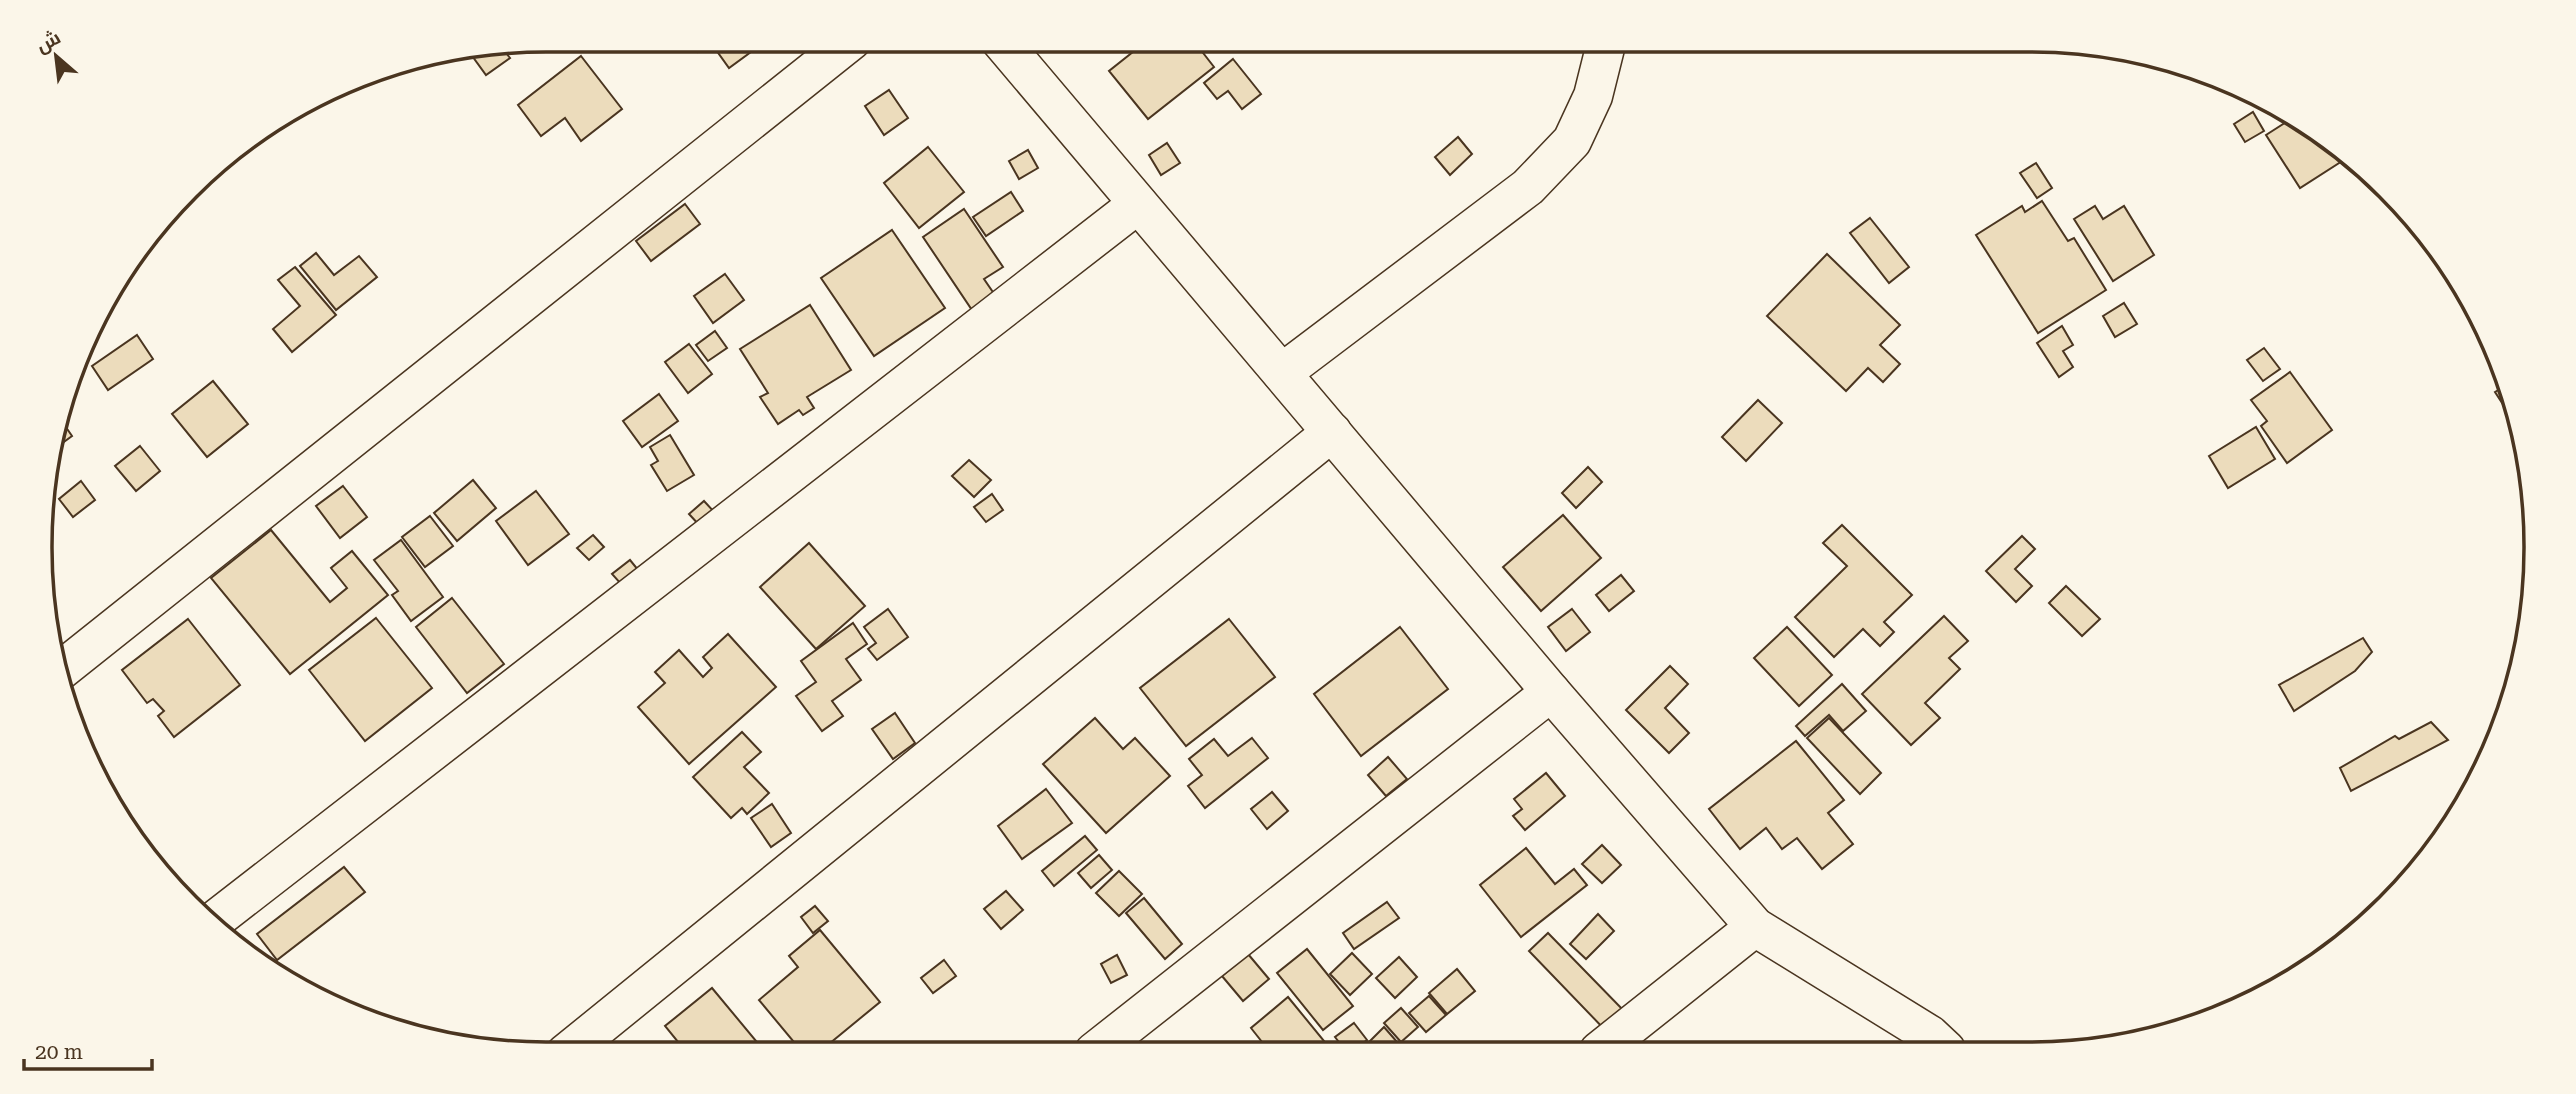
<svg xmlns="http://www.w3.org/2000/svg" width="2576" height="1094" font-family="'Roboto Serif',Cairo,serif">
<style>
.building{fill:#ecdcbc;stroke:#4a3520;stroke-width:2}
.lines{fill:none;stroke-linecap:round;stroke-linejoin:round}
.minor-casing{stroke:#4a3520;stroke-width:41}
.minor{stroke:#fbf6e9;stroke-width:38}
.rim{fill:none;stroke:#4a3520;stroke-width:3.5}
</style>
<rect width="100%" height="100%" fill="#fbf6e9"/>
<g class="building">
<polygon points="689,40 749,40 755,49 729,68 711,43 698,52"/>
<polygon points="1148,40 1193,40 1214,67 1148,119 1109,71"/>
<polygon points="502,48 510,58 486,75 470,53"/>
<polygon points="581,56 622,109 581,141 565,118 541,136 518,105"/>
<polygon points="1233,59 1261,94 1242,109 1228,91 1217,99 1204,83"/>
<polygon points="889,90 908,118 884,135 865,106"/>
<polygon points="2253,112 2264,131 2245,142 2234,124"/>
<polygon points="2294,117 2350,156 2300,188 2266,135"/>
<polygon points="1458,137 1472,154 1450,175 1435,157"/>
<polygon points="1167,143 1180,163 1161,175 1149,155"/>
<polygon points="928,147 964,192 919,228 884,183"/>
<polygon points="1028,150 1038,168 1019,179 1009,161"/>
<polygon points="2036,163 2052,188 2037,198 2020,173"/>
<polygon points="1011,192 1023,211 986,236 973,217"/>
<polygon points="2042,201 2068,241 2074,238 2106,290 2038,333 1976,235 2022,206 2025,212"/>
<polygon points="685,204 700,224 651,261 636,241"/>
<polygon points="2095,206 2103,219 2124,206 2154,255 2113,281 2074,219"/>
<polygon points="964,209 1003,267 984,279 999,301 976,316 923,237"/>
<polygon points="1870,218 1909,267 1889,283 1850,233"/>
<polygon points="892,230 945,308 874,356 821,278"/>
<polygon points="316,253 334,275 359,256 377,277 336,310 300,266"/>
<polygon points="1827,254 1900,325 1880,345 1900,364 1883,382 1868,368 1846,391 1767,316"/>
<polygon points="295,267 336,315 292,352 273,329 300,306 278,280"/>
<polygon points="725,274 744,300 713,323 694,296"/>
<polygon points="2124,303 2137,324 2115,337 2103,316"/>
<polygon points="810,305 851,370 807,397 814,408 803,415 799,410 778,424 760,397 768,393 740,349"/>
<polygon points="2062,326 2073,345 2063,351 2073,367 2059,377 2037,343"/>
<polygon points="715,331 727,348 708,361 696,345"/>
<polygon points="137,335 153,359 108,390 92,366"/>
<polygon points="689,344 712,374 688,393 665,362"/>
<polygon points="2264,348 2280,369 2263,381 2247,360"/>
<polygon points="2290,372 2332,430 2287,463 2261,426 2267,421 2251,400"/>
<polygon points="213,381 248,424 207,457 172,414"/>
<polygon points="2507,385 2519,416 2521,432 2495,392"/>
<polygon points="659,394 678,421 642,447 623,421"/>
<polygon points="1758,400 1782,423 1746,461 1722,437"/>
<polygon points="61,420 72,436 50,452 50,449"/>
<polygon points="2256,427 2275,459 2228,488 2209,456"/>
<polygon points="670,435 694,475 667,491 651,465 658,461 650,447"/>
<polygon points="140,446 160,471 136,491 115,466"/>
<polygon points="969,460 991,480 974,497 952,476"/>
<polygon points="1588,467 1602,482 1576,508 1562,493"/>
<polygon points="473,480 496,508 457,541 434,513"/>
<polygon points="81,481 95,500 73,517 59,499"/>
<polygon points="343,486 367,517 340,538 316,506"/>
<polygon points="536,491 569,534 528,565 496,521"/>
<polygon points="992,494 1003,510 986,522 974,507"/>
<polygon points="704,501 716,514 701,527 689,514"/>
<polygon points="1563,515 1601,558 1541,611 1503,567"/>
<polygon points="430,516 453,546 425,567 402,537"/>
<polygon points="1842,525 1912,595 1884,622 1894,632 1880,646 1863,629 1834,657 1795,617 1847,566 1823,543"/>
<polygon points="271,530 330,602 347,588 331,568 352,551 388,595 290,674 211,578"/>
<polygon points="593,535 604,547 589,560 577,548"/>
<polygon points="2022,536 2035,549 2015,569 2032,586 2016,602 1986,571"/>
<polygon points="401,540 443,597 411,621 392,595 398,591 374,560"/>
<polygon points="809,543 865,606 816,649 760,587"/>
<polygon points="630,560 639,571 621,584 612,574"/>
<polygon points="1621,575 1634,591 1609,611 1596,595"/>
<polygon points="2066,586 2100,619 2082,636 2049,603"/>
<polygon points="452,598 504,664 467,693 416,627"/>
<polygon points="888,609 908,637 877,660 868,649 876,643 864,627"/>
<polygon points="1572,609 1590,632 1566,651 1548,627"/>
<polygon points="1944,616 1968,641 1949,658 1960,669 1925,703 1940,718 1911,745 1862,694"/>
<polygon points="376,618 432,688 365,741 309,670"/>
<polygon points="188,619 240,685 174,737 158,716 164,711 153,699 147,703 122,670"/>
<polygon points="1229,619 1275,677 1186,746 1140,688"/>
<polygon points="853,623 867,644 846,659 861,680 832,701 843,716 822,731 796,696 816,682 801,661"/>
<polygon points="1400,627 1448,689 1361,756 1314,694"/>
<polygon points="1787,627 1832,675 1799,706 1754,658"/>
<polygon points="728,634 776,687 689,764 638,707 665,683 655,672 679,650 703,677 712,668 703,657"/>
<polygon points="2363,638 2372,652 2355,671 2294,711 2279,685"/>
<polygon points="1670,666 1688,684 1665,708 1689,733 1669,753 1626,710"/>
<polygon points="1842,684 1866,711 1843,731 1829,715 1805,736 1796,726"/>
<polygon points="895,713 915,743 893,759 872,729"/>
<polygon points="1095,718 1123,749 1135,738 1170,776 1106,833 1043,764"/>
<polygon points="1829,718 1881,773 1860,794 1807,738"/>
<polygon points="2431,722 2448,740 2351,791 2340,768 2395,736 2399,739"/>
<polygon points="742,732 761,752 744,767 769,793 747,814 742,808 731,818 693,777"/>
<polygon points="1252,738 1268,758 1205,808 1188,786 1202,775 1189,759 1214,739 1228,756"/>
<polygon points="1796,741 1844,800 1828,813 1853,844 1822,869 1797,838 1782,849 1766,828 1740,849 1709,809"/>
<polygon points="1388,757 1407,779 1386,796 1368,775"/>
<polygon points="1546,773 1565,796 1525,830 1513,816 1522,809 1514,799"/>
<polygon points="1046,789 1072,823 1022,859 998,826"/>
<polygon points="1272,792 1288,811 1267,829 1251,809"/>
<polygon points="772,804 791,833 771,847 751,818"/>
<polygon points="1085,836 1097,850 1054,886 1042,871"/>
<polygon points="1602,845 1621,865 1602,883 1582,864"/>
<polygon points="1526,848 1555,884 1574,869 1587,885 1521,937 1480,885"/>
<polygon points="1099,855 1112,870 1091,888 1078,873"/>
<polygon points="344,867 365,892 277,960 257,934"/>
<polygon points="1119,871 1142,894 1119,916 1096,893"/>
<polygon points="1006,891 1023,910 1001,929 984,909"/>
<polygon points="1144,898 1182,944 1165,959 1126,913"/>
<polygon points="1387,902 1399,918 1354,949 1343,933"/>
<polygon points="815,906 828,921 813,933 801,917"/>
<polygon points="1598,914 1614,931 1586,959 1570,944"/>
<polygon points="820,930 880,1002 818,1053 803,1053 759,1000 798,967 789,956"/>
<polygon points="1548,933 1627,1014 1608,1033 1529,951"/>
<polygon points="1307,949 1353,1006 1323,1030 1277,973"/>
<polygon points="1352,953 1372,974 1350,995 1330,974"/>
<polygon points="1248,954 1269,979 1243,1001 1222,976"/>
<polygon points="1117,955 1127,975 1111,983 1101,964"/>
<polygon points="1399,957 1417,977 1395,998 1376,978"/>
<polygon points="944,960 956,976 933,993 921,978"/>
<polygon points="1457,969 1475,991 1447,1014 1429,993"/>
<polygon points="712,988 766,1053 687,1053 665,1026"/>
<polygon points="1429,996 1446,1015 1426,1032 1409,1013"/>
<polygon points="1288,997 1333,1052 1270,1052 1251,1028"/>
<polygon points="1401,1008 1418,1027 1401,1042 1384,1023"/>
<polygon points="1354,1023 1367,1040 1352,1051 1346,1051 1335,1037"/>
<polygon points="1384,1027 1398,1043 1390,1051 1379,1051 1369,1042"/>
<polygon points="1367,1043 1374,1051 1356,1051"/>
</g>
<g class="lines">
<defs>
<g id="minor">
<polyline points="1000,40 1551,692 1755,927 1930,1035 1946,1050"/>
<polyline points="1282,373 1528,187 1572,141 1593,96 1607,40"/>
<polyline points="60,671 852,40"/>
<polyline points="210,924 1138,204"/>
<polyline points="1599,1051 1755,927"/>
<polyline points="1094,1052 1551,692"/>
<polyline points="565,1054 1332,432"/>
</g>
</defs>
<use href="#minor" class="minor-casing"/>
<use href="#minor" class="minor"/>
</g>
<path d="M0 0H2576V1094H0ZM546 52H2030A494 494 0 0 1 2524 546V548A494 494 0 0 1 2030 1042H546A494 494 0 0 1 52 548V546A494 494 0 0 1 546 52Z" fill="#fbf6e9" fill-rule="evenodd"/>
<path class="rim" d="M546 52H2030A494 494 0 0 1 2524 546V548A494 494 0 0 1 2030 1042H546A494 494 0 0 1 52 548V546A494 494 0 0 1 546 52Z"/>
<g transform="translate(56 56) rotate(332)" stroke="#fbf6e9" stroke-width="5" paint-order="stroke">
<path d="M0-5L12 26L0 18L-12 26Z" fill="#4a3520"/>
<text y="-10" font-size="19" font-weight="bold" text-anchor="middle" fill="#4a3520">ش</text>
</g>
<path d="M24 1059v10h128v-10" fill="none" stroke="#4a3520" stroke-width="3.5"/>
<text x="35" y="1059" font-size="21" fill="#4a3520" stroke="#fbf6e9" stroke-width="5" paint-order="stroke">20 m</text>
</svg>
